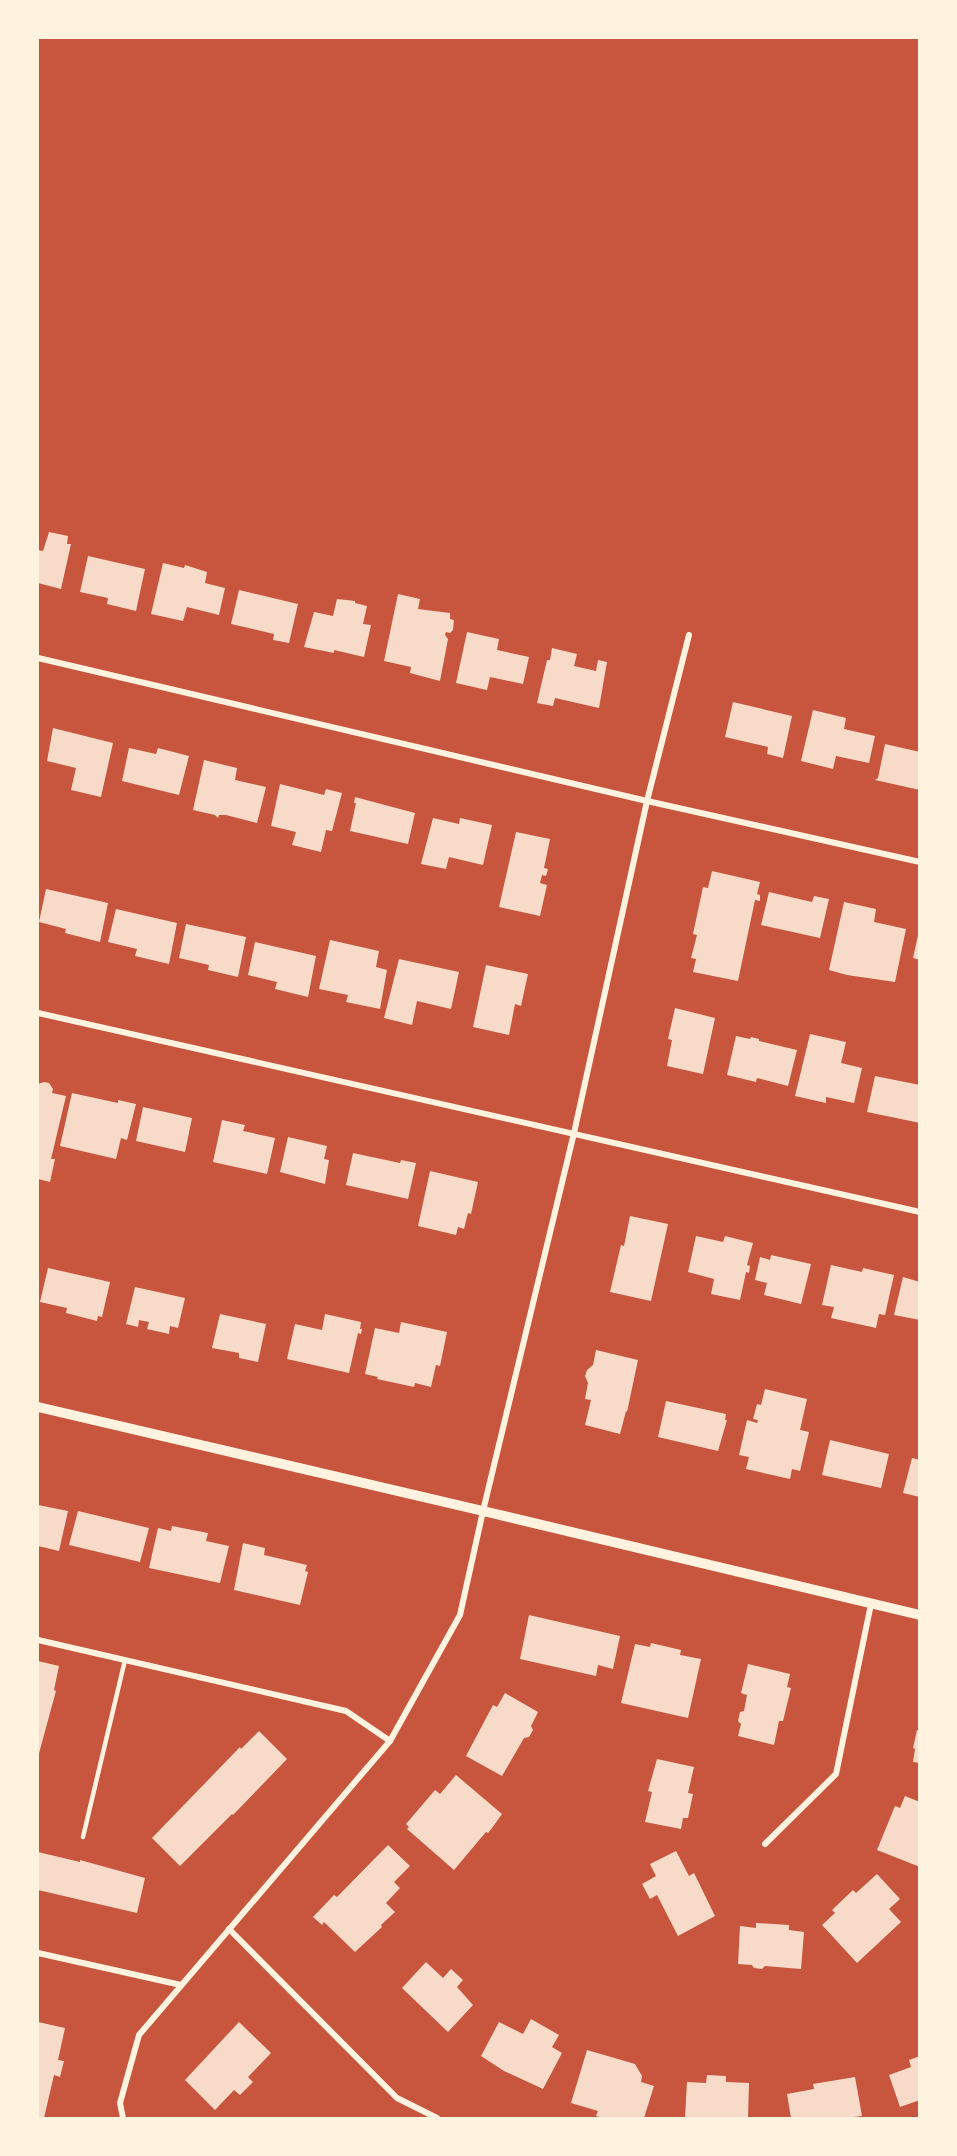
<svg xmlns="http://www.w3.org/2000/svg" width="957" height="2156" font-family="'Roboto Condensed',sans-serif">
<style>
.building{fill:#f7dbc8}
.lines{fill:none;stroke-linecap:round;stroke-linejoin:round}
.service{stroke:#fff3e0;stroke-width:4.5}
.minor{stroke:#fff3e0;stroke-width:6}
.tertiary{stroke:#fff3e0;stroke-width:10}
</style>
<rect width="100%" height="100%" fill="#c8553d"/>
<g class="building">
<polygon points="49,532 68,536 67,544 71,544 61,589 38,583 38,550 43,551"/>
<polygon points="88,556 145,569 136,611 107,604 108,598 80,592"/>
<polygon points="163,563 184,568 185,565 207,572 205,583 225,588 219,615 187,607 183,621 151,614"/>
<polygon points="239,590 298,604 289,643 273,640 274,634 231,624"/>
<polygon points="398,594 420,599 418,609 450,613 450,619 454,620 453,630 450,633 446,632 445,635 448,639 440,681 410,673 411,667 384,661"/>
<polygon points="337,599 355,601 355,603 367,606 363,624 371,625 364,657 334,650 334,653 304,647 314,612 333,616"/>
<polygon points="467,632 499,639 497,650 529,657 523,684 490,677 487,690 456,683"/>
<polygon points="552,648 577,654 574,666 596,671 598,660 607,662 599,708 555,698 553,706 537,703 547,660 550,660"/>
<polygon points="733,702 792,716 783,758 767,754 768,747 725,737"/>
<polygon points="813,710 846,718 844,729 875,736 869,763 836,756 833,769 801,761"/>
<polygon points="53,728 113,743 101,797 71,790 76,768 47,761"/>
<polygon points="885,744 920,752 920,790 875,780 878,778"/>
<polygon points="129,748 156,754 158,748 189,756 179,795 122,781"/>
<polygon points="204,760 237,768 235,780 266,787 257,823 226,815 219,815 218,818 215,815 193,810"/>
<polygon points="280,784 324,795 326,789 342,793 332,831 326,830 321,852 292,845 296,832 271,826"/>
<polygon points="355,797 415,813 408,844 350,831 356,803 354,803"/>
<polygon points="433,818 459,824 460,818 492,825 483,865 449,857 446,869 421,864"/>
<polygon points="516,832 550,839 544,868 548,869 546,876 542,875 540,883 547,885 540,916 499,907"/>
<polygon points="712,871 760,882 757,894 760,895 760,901 755,900 738,981 693,972 696,959 691,958 697,935 693,934 703,887 708,888"/>
<polygon points="46,889 108,903 100,942 65,933 66,929 39,922"/>
<polygon points="769,892 812,902 814,896 829,899 820,938 761,925"/>
<polygon points="844,902 876,909 874,922 906,929 895,982 847,975 829,970"/>
<polygon points="116,909 177,923 169,964 135,956 137,949 108,942"/>
<polygon points="186,924 246,937 238,977 208,970 209,965 179,958"/>
<polygon points="919,931 920,931 920,960 913,958"/>
<polygon points="330,940 379,951 376,967 387,970 380,1009 346,1002 348,995 319,989"/>
<polygon points="255,942 316,956 308,997 275,989 277,982 248,975"/>
<polygon points="399,959 459,972 451,1009 417,1001 412,1025 384,1018"/>
<polygon points="486,965 528,974 521,1006 515,1004 509,1035 473,1027"/>
<polygon points="675,1008 715,1018 703,1074 667,1066 672,1040 668,1039"/>
<polygon points="810,1034 846,1042 841,1063 862,1068 854,1103 826,1097 826,1103 795,1096"/>
<polygon points="736,1036 750,1039 751,1037 759,1039 759,1041 797,1050 788,1086 757,1078 756,1082 727,1075"/>
<polygon points="875,1076 920,1085 920,1123 867,1112"/>
<polygon points="44,1082 49,1083 53,1089 52,1093 66,1096 51,1159 55,1159 50,1182 38,1179 38,1084"/>
<polygon points="72,1093 118,1103 118,1100 136,1104 127,1140 121,1138 116,1159 60,1146"/>
<polygon points="143,1107 192,1118 185,1152 136,1141"/>
<polygon points="222,1120 245,1125 243,1131 275,1138 267,1174 213,1162"/>
<polygon points="288,1137 327,1146 324,1159 329,1160 325,1184 280,1172"/>
<polygon points="353,1153 400,1163 401,1160 416,1163 408,1199 346,1185"/>
<polygon points="430,1171 478,1182 471,1214 468,1213 464,1229 458,1227 456,1235 418,1226"/>
<polygon points="630,1216 668,1224 651,1301 610,1292 621,1245 624,1246"/>
<polygon points="696,1236 723,1242 725,1236 753,1243 747,1265 750,1266 749,1273 746,1272 740,1300 711,1294 714,1279 688,1272"/>
<polygon points="771,1255 811,1264 801,1304 764,1295 767,1283 755,1280 760,1257 770,1260"/>
<polygon points="831,1265 862,1272 863,1268 894,1275 885,1315 879,1314 876,1328 831,1318 834,1307 822,1305"/>
<polygon points="48,1268 110,1282 102,1317 98,1316 97,1321 66,1313 67,1308 40,1302"/>
<polygon points="903,1277 920,1282 920,1320 894,1315"/>
<polygon points="135,1287 185,1298 178,1328 170,1326 169,1334 147,1329 149,1322 139,1320 138,1327 126,1324"/>
<polygon points="220,1314 266,1324 258,1362 239,1358 239,1353 212,1348"/>
<polygon points="325,1314 361,1322 360,1329 362,1329 361,1334 358,1333 349,1373 287,1359 295,1324 322,1330"/>
<polygon points="401,1322 447,1332 440,1366 436,1365 431,1387 415,1383 414,1387 377,1379 378,1377 365,1374 375,1328 399,1333"/>
<polygon points="596,1350 638,1360 627,1412 626,1411 620,1434 585,1425 591,1400 585,1399 588,1383 585,1376 587,1370 593,1365"/>
<polygon points="765,1389 807,1399 800,1430 809,1432 800,1471 792,1469 790,1479 746,1469 749,1457 739,1455 747,1420 757,1423 758,1420 753,1419 757,1404 761,1405"/>
<polygon points="666,1401 726,1414 725,1420 727,1420 718,1451 658,1437"/>
<polygon points="830,1440 889,1454 881,1488 822,1475"/>
<polygon points="912,1458 920,1460 920,1497 903,1493"/>
<polygon points="38,1505 68,1511 59,1551 38,1546"/>
<polygon points="78,1511 149,1528 140,1562 69,1545"/>
<polygon points="172,1526 208,1533 206,1541 229,1546 220,1583 149,1568 158,1528 171,1531"/>
<polygon points="243,1543 265,1548 264,1555 307,1565 305,1571 308,1572 300,1605 234,1590"/>
<polygon points="529,1615 620,1636 613,1669 598,1665 596,1676 520,1659"/>
<polygon points="651,1643 681,1650 680,1655 701,1659 688,1718 621,1703 635,1644 650,1647"/>
<polygon points="38,1661 59,1666 54,1690 56,1691 38,1757"/>
<polygon points="748,1664 790,1674 787,1687 791,1688 783,1721 779,1721 774,1745 738,1736 741,1724 738,1721 740,1712 744,1711 747,1695 741,1693"/>
<polygon points="505,1693 538,1712 531,1726 533,1730 529,1737 524,1738 502,1776 466,1756 493,1705 497,1707"/>
<polygon points="917,1730 920,1731 920,1763 913,1762 915,1749 913,1748"/>
<polygon points="259,1731 287,1759 233,1815 232,1814 180,1866 152,1838 240,1747 241,1749"/>
<polygon points="657,1759 694,1767 688,1793 693,1794 688,1818 683,1818 681,1829 645,1822 652,1792 648,1791"/>
<polygon points="456,1775 502,1814 492,1828 488,1833 486,1832 454,1870 407,1829 409,1827 406,1824 435,1790 440,1794"/>
<polygon points="905,1796 920,1802 920,1867 877,1850 895,1806 900,1808"/>
<polygon points="388,1845 410,1866 394,1882 400,1888 386,1903 395,1912 381,1925 382,1927 355,1952 324,1922 322,1925 313,1917 334,1895 337,1897"/>
<polygon points="676,1851 689,1876 694,1873 715,1916 678,1936 657,1895 650,1899 642,1884 656,1876 650,1864"/>
<polygon points="38,1852 80,1862 80,1860 145,1878 137,1913 38,1890"/>
<polygon points="877,1874 900,1899 889,1909 901,1922 857,1963 822,1925 835,1913 832,1910 853,1890 856,1893"/>
<polygon points="756,1923 789,1925 789,1930 804,1932 801,1969 765,1966 762,1969 754,1968 752,1965 738,1964 740,1926 756,1928"/>
<polygon points="426,1962 443,1978 451,1969 463,1980 457,1987 473,2005 448,2032 402,1988"/>
<polygon points="531,2019 559,2035 552,2047 562,2053 543,2089 504,2071 481,2056 499,2022 523,2034"/>
<polygon points="38,2022 65,2028 58,2060 64,2061 60,2077 54,2075 44,2118 38,2118"/>
<polygon points="239,2022 271,2053 248,2077 253,2082 240,2095 234,2090 215,2110 185,2080"/>
<polygon points="587,2050 635,2064 642,2076 641,2082 654,2086 644,2118 604,2118 596,2116 598,2111 571,2103"/>
<polygon points="920,2056 920,2100 900,2107 889,2075 911,2067 909,2060"/>
<polygon points="707,2075 726,2076 726,2082 749,2083 748,2118 685,2118 687,2082 706,2083"/>
<polygon points="855,2077 862,2116 845,2118 791,2118 787,2094 814,2089 813,2084"/>
</g>
<g class="lines">
<polyline class="service" points="83,1837 125,1660"/>
<g class="minor">
<polyline points="38,658 647,801 920,862"/>
<polyline points="38,1013 920,1212"/>
<polyline points="38,1640 346,1711 390,1741"/>
<polyline points="765,1844 836,1774 871,1604"/>
<polyline points="229,1929 397,2098 437,2118"/>
<polyline points="38,1953 181,1985"/>
<polyline points="123,2118 120,2103 139,2035 390,1741 460,1615 483,1511 574,1133 647,801 689,635"/>
</g>
<polyline class="tertiary" points="38,1407 483,1511 920,1615"/>
</g>
<rect width="957" height="2156" fill="none" stroke="#fff3e0" stroke-width="78"/>
</svg>
